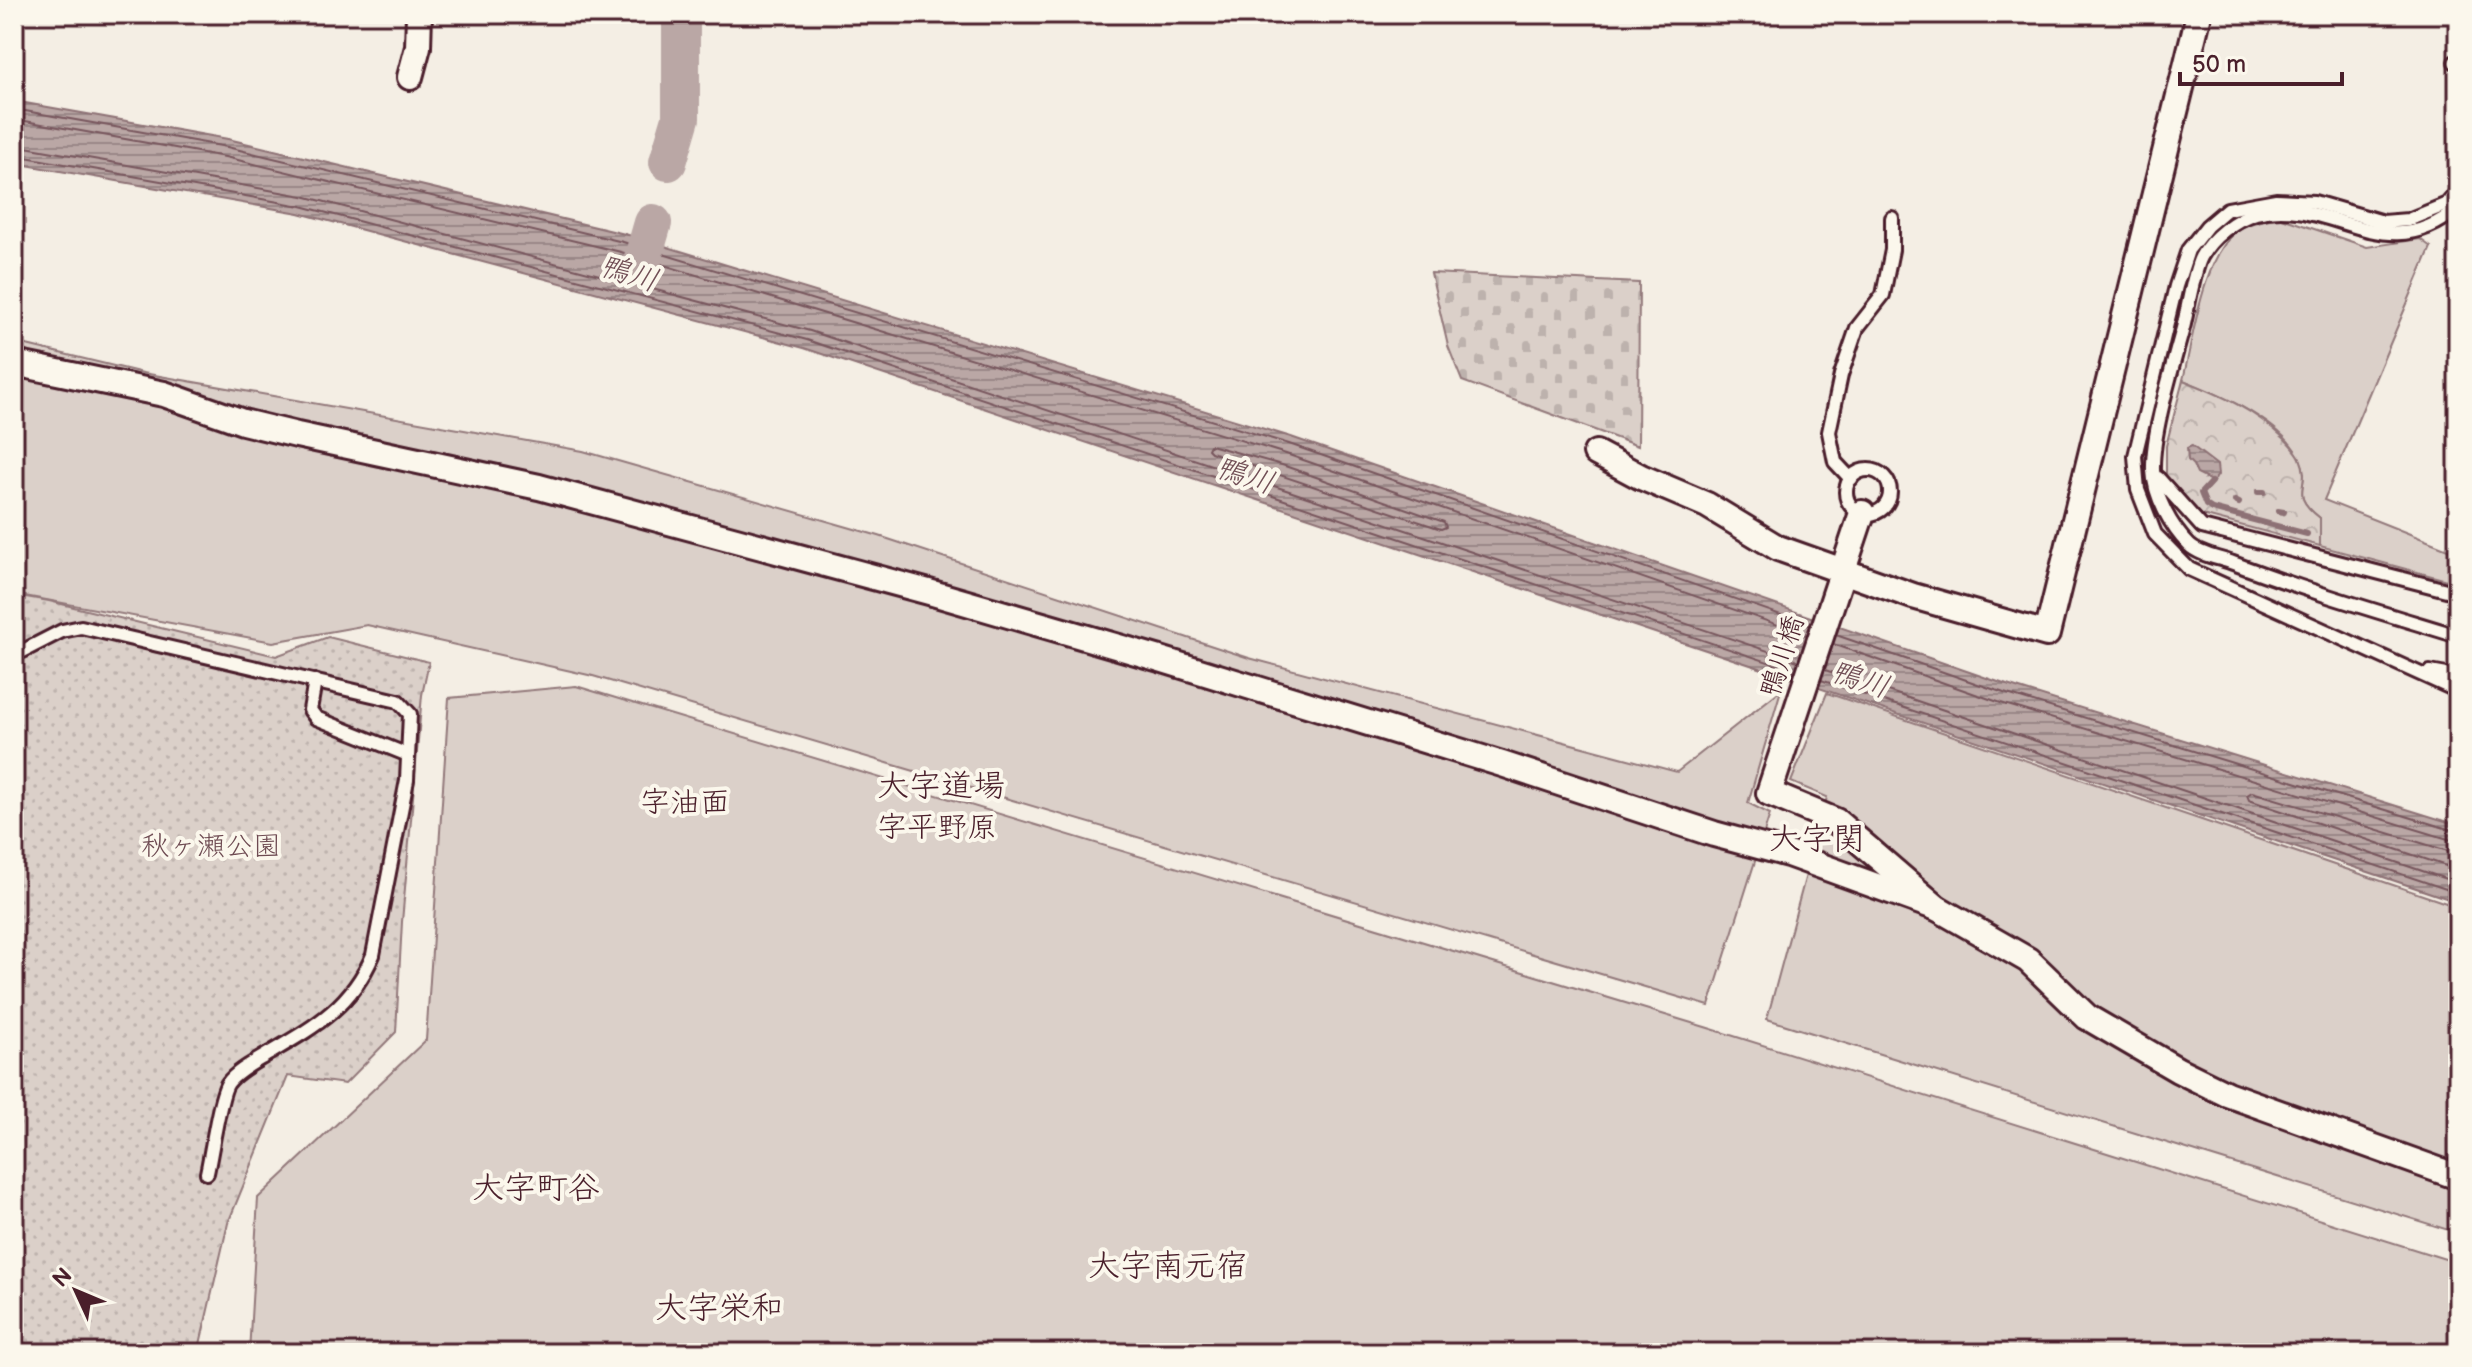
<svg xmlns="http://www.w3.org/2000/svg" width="2472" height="1367" font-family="'Balsamiq Sans','Klee One',sans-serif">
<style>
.grass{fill:#dbd0c9;stroke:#92787a;stroke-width:2}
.forest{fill:url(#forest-crowns);stroke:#92787a;stroke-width:2}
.cemetery{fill:url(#cemetery-stones);stroke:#92787a;stroke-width:2}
.park{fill:url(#park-dots);stroke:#92787a;stroke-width:2}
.water{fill:url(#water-rules);stroke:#8d7174;stroke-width:2}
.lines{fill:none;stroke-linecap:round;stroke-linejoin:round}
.shore{stroke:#77555c;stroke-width:2}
.stream{stroke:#8d7174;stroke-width:6}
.river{stroke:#baa7a5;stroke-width:38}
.lane-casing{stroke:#4a1f2b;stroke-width:18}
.street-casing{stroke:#4a1f2b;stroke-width:30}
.lane{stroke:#fbf7ec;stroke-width:12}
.street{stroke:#fbf7ec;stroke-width:24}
.labels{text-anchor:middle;stroke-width:8;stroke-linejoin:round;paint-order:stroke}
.street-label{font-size:28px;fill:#4a1f2b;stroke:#fbf7ec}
.park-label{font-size:28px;fill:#6e4b52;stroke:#fbf7ec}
.water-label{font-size:30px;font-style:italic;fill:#714f56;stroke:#fbf7ec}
.neighbourhood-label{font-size:30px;fill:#4a1f2b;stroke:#fbf7ec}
.quarter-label{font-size:32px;fill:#4a1f2b;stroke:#fbf7ec}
</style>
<defs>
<pattern id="forest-crowns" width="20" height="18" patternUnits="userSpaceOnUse" patternTransform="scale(2)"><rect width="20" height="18" fill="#dbd0c9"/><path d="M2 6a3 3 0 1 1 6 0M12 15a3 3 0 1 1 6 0" fill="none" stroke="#bdb2ad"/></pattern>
<pattern id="cemetery-stones" width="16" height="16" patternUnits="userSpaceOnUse" patternTransform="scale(2)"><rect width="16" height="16" fill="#dbd0c9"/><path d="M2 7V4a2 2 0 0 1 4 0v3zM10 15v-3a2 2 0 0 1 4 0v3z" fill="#bdb2ad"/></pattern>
<pattern id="park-dots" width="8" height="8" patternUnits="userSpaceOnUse" patternTransform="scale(2)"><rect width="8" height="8" fill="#dbd0c9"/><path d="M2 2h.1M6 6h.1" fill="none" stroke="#bdb2ad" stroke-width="1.8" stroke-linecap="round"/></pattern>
<pattern id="water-rules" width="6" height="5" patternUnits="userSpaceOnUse" patternTransform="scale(2)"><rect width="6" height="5" fill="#baa7a5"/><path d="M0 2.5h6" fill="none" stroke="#998787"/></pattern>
</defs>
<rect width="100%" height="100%" fill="#f4eee4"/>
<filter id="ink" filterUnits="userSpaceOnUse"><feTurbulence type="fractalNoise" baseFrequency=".0125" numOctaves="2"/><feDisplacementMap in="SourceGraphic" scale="16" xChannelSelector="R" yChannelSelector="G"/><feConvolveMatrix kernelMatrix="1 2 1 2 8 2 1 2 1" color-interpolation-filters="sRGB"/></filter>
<g filter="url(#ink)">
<g class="grass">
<path d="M2279 217 2367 247 2420 239 2431 247 2324 500 2458 553V583L2320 546V518C2286 492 2313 488 2300 459 2284 422 2218 394 2183 380 2193 338 2203 256 2238 230 2248 222 2267 220 2279 217Z"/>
<polygon points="14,342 143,373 583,451 879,536 1249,658 1677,772 1781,690 1748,803 1770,814 1709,1006 593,676 367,625 273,642 14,594"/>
<polygon points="576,686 1705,1027 2458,1263 2458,1353 249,1353 258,1198 426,1040 449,698"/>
<polygon points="1827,693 2458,907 2458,1233 1767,1019 1827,797 1791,782"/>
</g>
<path class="forest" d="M2183 380C2221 395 2255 410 2285 439 2290 445 2297 451 2300 458 2313 488 2286 492 2320 518V546L2202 515 2184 507 2166 478V446Z"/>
<polygon class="cemetery" points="1431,273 1639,283 1638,446 1462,381 1448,346"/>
<polygon class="park" points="14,595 49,601 276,656 328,637 429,662 422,695 402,922 396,1032 345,1084 288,1076 228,1223 198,1353 14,1353"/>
<g class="water">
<polygon points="14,101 228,139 625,234 1291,437 2007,685 2458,825 2458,902 804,348 299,213 14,163"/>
<polygon points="2192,446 2217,465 2218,475 2213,482 2197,474 2193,465 2188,460 2187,448"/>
</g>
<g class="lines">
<g class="shore">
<polyline points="14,109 227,147 623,242 1289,444 1810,625"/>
<polyline points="14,119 225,157 621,252 1286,454 1807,635"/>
<polyline points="14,145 303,196 810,331 1798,661"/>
<polyline points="14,155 301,206 807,340 1795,671"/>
<polygon points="1210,445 1282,465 1444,522 1446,527 1441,529 1211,452 1208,449"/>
<polyline points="1836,635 2004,693 2458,832"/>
<polyline points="1833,644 2001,703 2458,842"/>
<polyline points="1825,670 2458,883"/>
<polyline points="1821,680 2458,893"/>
<polyline points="2458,854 2252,792 2247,795 2249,800 2458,870"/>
</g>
<g class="stream">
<polyline points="2211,482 2201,493 2206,505 2212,509 2307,534"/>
<polyline points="2258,492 2264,492"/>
<polyline points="2235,501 2239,503"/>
<polyline points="2278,511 2284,512"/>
</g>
<g class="river">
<polyline points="668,162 681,118 681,14"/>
<polyline points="638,275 653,223"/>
</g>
<defs>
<g id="lane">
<polyline points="2455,62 2458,61"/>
<polyline points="2458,191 2447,204 2408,220 2383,222 2314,202 2276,200 2227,209 2207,226 2188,250 2176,286 2135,456 2138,490 2155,534 2189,569 2458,691"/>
<path d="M2458 208C2385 271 2330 194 2256 213 2235 219 2211 238 2201 257 2193 273 2188 309 2183 328 2173 366 2152 432 2153 470 2154 496 2171 527 2189 545 2199 555 2220 558 2233 563 2307 591 2383 613 2458 636"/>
<circle cx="1868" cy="492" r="22"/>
<polyline points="2158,478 2202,527 2458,593"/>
<polyline points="1851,479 1835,462 1829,432 1841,375 1857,328 1883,295 1892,250 1892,218"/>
<path d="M14 652 23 651 62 631 81 627 398 701 410 714 407 780 373 955C351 1007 314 1027 268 1054 255 1062 237 1071 228 1083 220 1093 211 1156 207 1173"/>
<polyline points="2430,672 2458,677"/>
<polyline points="315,681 310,710 316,718 408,755"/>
</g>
<g id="street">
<polyline points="410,77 418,47 419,14"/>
<polyline points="14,363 164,394 243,422 297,435 539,487 929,592 1160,659 1502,764 1714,834 1788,854 1937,908"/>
<polyline points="1596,453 1641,477 1707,505 1778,548 1913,596 2047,634 2199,14"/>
<polyline points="1862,513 1769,793 1836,821 1937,908 2028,960 2087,1017 2178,1070 2227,1094 2458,1177"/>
</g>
</defs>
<use href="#lane" class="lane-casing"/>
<use href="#street" class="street-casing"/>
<use href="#lane" class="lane"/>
<use href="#street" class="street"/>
</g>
</g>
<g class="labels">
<g class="street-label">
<text transform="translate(1781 656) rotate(-72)" y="10">鴨川橋</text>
</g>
<g class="park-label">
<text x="211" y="855">秋ヶ瀬公園</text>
</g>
<g class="water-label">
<text transform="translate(629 273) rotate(17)" y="10">鴨川</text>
<text transform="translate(1245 475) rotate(18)" y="10">鴨川</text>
<text transform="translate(1860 679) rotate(18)" y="10">鴨川</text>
</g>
<g class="neighbourhood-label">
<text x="685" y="812">字油面</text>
<text x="937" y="837">字平野原</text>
</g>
<g class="quarter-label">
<text x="941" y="796">大字道場</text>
<text x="1817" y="849">大字関</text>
<text x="536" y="1198">大字町谷</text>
<text x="1168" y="1276">大字南元宿</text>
<text x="719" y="1318">大字栄和</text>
</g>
</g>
<rect width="2472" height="1367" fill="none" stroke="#fbf7ec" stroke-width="48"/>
<rect x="24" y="24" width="2424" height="1319" fill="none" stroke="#4a1f2b" stroke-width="3" filter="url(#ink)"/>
<g transform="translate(76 1291) rotate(314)" stroke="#fbf7ec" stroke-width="6" paint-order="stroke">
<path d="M0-6L14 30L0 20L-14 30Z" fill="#4a1f2b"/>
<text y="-12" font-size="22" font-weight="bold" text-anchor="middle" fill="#4a1f2b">N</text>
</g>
<path d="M2180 72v12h162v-12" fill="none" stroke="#4a1f2b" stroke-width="4"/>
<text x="2192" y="72" font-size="24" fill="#4a1f2b" stroke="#fbf7ec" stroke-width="6" paint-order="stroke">50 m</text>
</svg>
